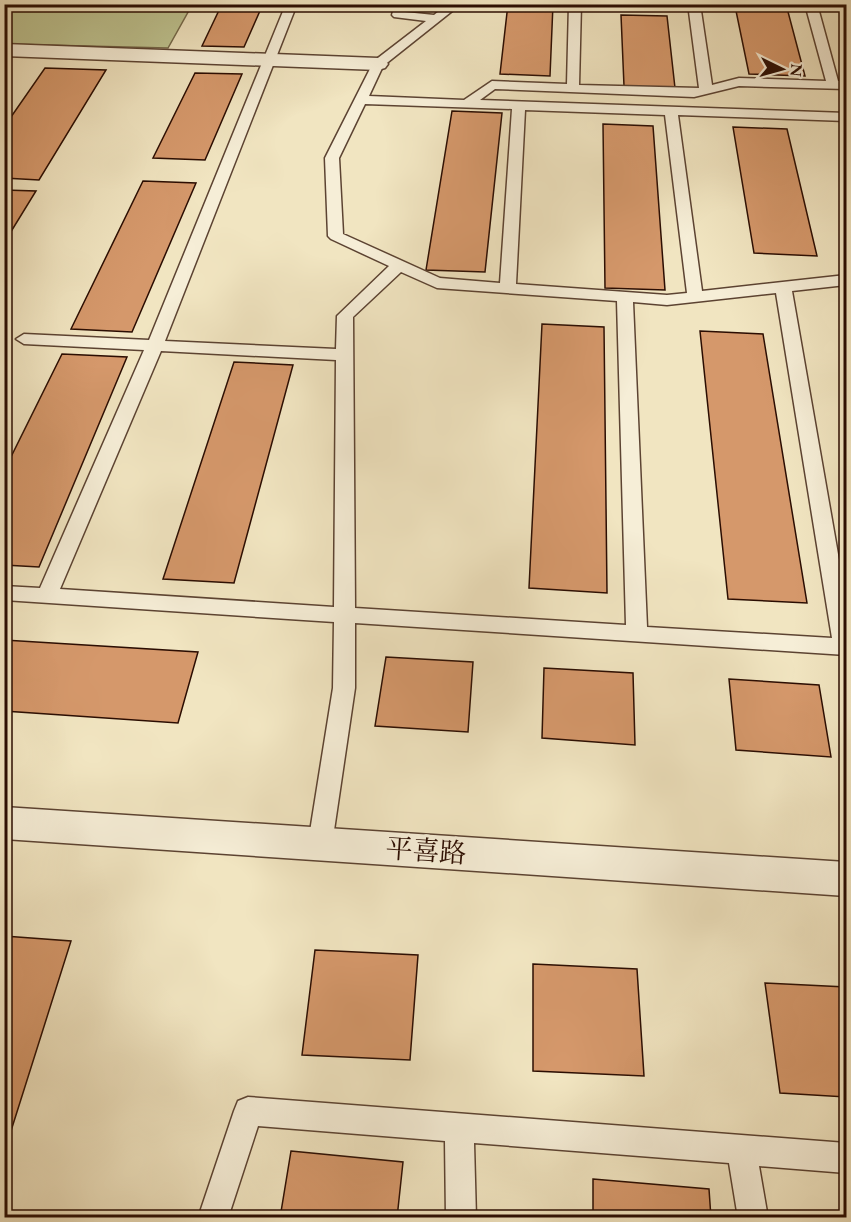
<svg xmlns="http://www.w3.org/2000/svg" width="851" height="1222" font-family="'EB Garamond','Noto Serif SC',serif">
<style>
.green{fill:#bec390;stroke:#746849;stroke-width:1.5}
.building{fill:#d5986b;stroke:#2b0d02;stroke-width:1.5}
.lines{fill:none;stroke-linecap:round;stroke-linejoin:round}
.service-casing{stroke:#5c4332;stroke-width:3}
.minor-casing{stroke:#5c4332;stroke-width:3}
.tertiary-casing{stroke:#5c4332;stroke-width:3}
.service{fill:#f6eed7;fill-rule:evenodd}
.minor{fill:#f6eed7;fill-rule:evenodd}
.tertiary{fill:#f6eed7;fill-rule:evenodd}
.labels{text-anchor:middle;stroke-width:6;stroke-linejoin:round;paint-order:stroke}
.street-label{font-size:27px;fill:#2b0d02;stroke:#f6eed7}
</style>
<rect width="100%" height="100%" fill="#f1e5c1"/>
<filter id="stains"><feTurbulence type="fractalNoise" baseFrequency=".00333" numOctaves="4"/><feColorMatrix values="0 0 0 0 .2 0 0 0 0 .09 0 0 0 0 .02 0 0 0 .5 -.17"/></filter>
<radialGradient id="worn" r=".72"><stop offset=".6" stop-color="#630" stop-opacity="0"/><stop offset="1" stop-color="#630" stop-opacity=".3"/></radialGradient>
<polygon class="green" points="5,4 192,4 192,5 168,48 5,44"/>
<g class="building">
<polygon points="222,4 263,4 244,47 202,46"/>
<polygon points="508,4 553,4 550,76 500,74"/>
<polygon points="620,4 667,4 667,8 620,7"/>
<polygon points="735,6 787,8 805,76 749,74"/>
<polygon points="621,15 667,16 675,88 624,86"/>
<polygon points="45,68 106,70 39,180 4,178 4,127"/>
<polygon points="195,73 242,74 205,160 153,158"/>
<polygon points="452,111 502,113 485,272 426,270"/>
<polygon points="603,124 653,126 665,290 605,288"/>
<polygon points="733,127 787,129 817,256 754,253"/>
<polygon points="143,181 196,183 132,332 71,329"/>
<polygon points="4,190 36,191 4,243"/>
<polygon points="542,324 604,327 607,593 529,588"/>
<polygon points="700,331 763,334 807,603 728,599"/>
<polygon points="62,354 127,357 39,567 4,565 4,471"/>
<polygon points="234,362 293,365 234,583 163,579"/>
<polygon points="4,640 198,652 178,723 4,711"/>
<polygon points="386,657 473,662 468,732 375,726"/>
<polygon points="544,668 633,673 635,745 542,738"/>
<polygon points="729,679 819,685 831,757 736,750"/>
<polygon points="4,936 71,941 4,1153"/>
<polygon points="315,950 418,955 410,1060 302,1055"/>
<polygon points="533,964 637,969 644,1076 533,1071"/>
<polygon points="765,983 846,987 846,1097 780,1093"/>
<polygon points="291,1151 403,1162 397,1218 280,1218"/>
<polygon points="593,1179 709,1189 711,1218 593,1218"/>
</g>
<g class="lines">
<defs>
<g id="service">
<path d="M286 4H297L165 341 336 349 337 316 389 266 331 239 328 236 325 158 374 61 426 21 394 17 392 15 395 4H407L405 12 434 15 448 4H461L383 66 369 96 464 100 492 81 567 84 569 4H581L579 85 699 88 688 4H700L712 85 739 78 826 81 805 4H817L838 81H846V89L739 86 694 97 495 89 480 100 846 113V121L678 115 702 291 846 275V285L792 291 846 600V655L355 623V688L332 844 329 851 320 854 311 851 308 844 333 688 334 622 4 600V586L40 588 144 350 24 344 16 339 24 334 149 340ZM365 104 512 109 500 283 440 278 343 234 339 158ZM525 110 665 115 687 293 667 295 516 284ZM401 272 437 288 617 301 626 625 355 608 353 317ZM776 293 832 638 647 627 633 302 667 305ZM161 351 336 360 334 607 60 589Z"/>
<polygon points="248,1097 846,1143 846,1173 759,1166 768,1218 738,1218 729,1163 474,1143 476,1218 446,1218 445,1141 258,1126 228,1218 198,1218 234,1111 238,1101"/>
</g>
<polygon id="minor" points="4,44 378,58 385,60 388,64 385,68 378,70 4,56"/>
<polygon id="tertiary" points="4,807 846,862 846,896 4,839"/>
</defs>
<use href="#service" class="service-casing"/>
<use href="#minor" class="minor-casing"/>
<use href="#tertiary" class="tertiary-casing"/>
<use href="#service" class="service"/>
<use href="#minor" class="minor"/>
<use href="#tertiary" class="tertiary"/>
</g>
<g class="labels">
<g class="street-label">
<text transform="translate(426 851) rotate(4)" y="9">平喜路</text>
</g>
</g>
<rect width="851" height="1222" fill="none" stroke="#f1e5c1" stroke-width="24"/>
<rect x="6" y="6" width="839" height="1210" fill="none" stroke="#2b0d02" stroke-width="3"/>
<rect x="12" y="12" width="827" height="1198" fill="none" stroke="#2b0d02" stroke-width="1.5"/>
<g transform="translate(782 69) rotate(95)" stroke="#f6eed7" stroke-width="4.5" paint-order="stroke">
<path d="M0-4.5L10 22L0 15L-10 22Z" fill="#2b0d02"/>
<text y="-9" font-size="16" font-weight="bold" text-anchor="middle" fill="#2b0d02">N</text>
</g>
<rect width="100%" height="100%" filter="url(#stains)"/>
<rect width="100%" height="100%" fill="url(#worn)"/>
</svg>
